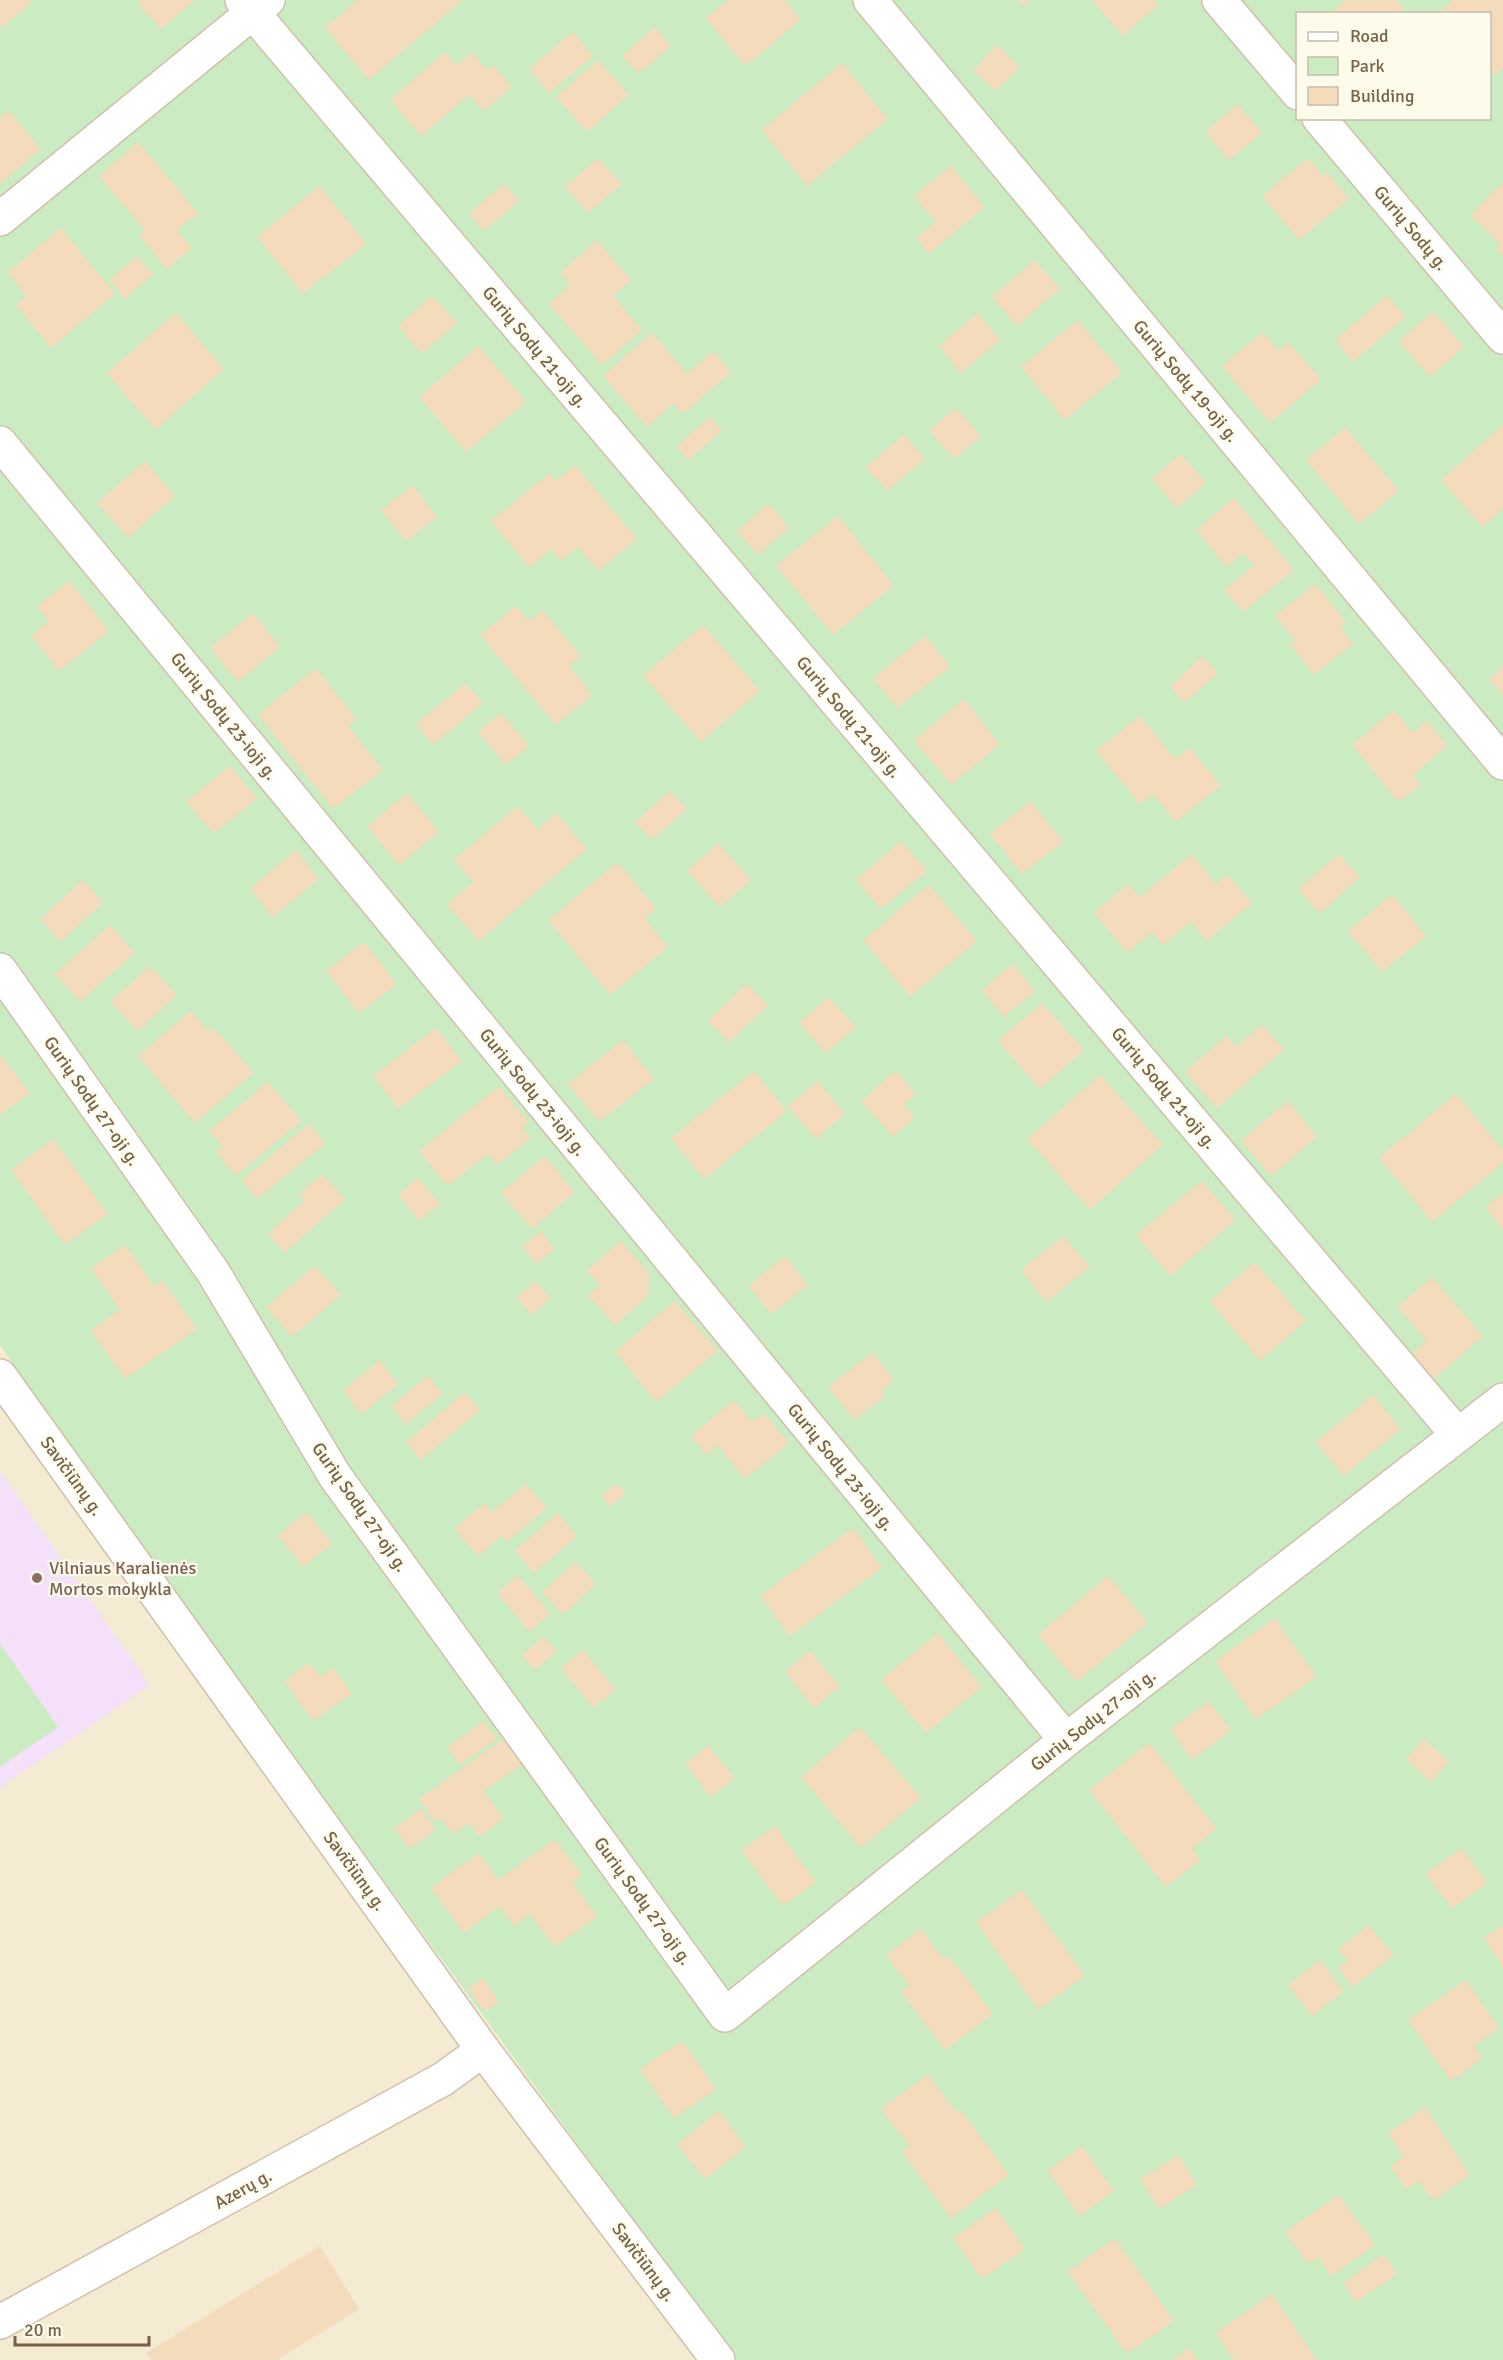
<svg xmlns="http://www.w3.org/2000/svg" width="1503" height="2360" font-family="Signika,sans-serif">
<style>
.residential{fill:#f5ebd2}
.education{fill:#f4e1f9}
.green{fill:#cbebc2;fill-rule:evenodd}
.building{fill:#f3dbbb}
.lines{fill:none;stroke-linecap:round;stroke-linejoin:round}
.minor-casing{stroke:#cfc0aa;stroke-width:36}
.minor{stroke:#fff;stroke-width:33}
.education-dot{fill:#8d6e63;stroke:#fffbeb;stroke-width:2}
.labels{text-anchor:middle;stroke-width:4.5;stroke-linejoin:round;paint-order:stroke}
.street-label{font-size:18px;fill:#766149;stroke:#fffbeb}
.education-label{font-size:18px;fill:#785e54;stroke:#fffbeb;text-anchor:start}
</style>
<rect width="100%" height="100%" fill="#fdf7e4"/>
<polygon class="residential" points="0,1345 211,1645 736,2360 0,2360"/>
<polygon class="education" points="0,1471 150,1685 0,1788"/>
<g class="green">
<path d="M0 0H1503V2360H736L211 1645 0 1345ZM1298 14H1490V118H1298Z"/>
<polygon points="0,1644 58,1727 0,1767"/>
</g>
<g class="building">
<polygon points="0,0 29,0 31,3 3,27 0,24"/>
<polygon points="141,0 195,0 161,29 138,3"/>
<polygon points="358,0 463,0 369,80 325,28"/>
<polygon points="728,0 785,0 801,20 745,66 706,18"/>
<polygon points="1019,0 1031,0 1024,6"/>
<polygon points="1092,0 1154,0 1158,5 1123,36"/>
<polygon points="1345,0 1397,0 1404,8 1398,14 1330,14"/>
<polygon points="1453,0 1503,0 1503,68 1496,75 1490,68 1490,14 1438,14"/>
<polygon points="655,27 671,46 639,74 622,56"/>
<polygon points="573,32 593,56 549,93 529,69"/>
<polygon points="997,45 1020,67 996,91 973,70"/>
<polygon points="445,52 457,66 472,52 487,70 493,65 512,87 483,111 469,95 421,136 390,100"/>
<polygon points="598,60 629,95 587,132 556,97"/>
<polygon points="842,63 888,119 807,186 762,130"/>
<polygon points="1238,104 1262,133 1229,160 1205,132"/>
<polygon points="8,110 41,149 0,184 0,117"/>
<polygon points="138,142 198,213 177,230 192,248 167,269 139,236 145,230 99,176"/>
<polygon points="598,158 622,184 588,213 565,187"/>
<polygon points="1308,158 1323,176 1328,173 1349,199 1299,240 1262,196"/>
<polygon points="951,166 985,207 929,254 916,238 936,222 914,196"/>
<polygon points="1503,183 1503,256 1496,249 1500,244 1471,215"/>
<polygon points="504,184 519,201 484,231 469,213"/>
<polygon points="320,186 366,244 303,294 257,237"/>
<polygon points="61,228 115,294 51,348 16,305 26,296 8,272"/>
<polygon points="597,240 631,280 613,296 642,330 602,365 549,304 570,285 560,273"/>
<polygon points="137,256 153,274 125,299 109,280"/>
<polygon points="1035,260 1060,289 1017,326 992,297"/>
<polygon points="1387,295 1406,317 1353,362 1335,340"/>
<polygon points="432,296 457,323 422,354 398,326"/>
<polygon points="1433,312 1464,347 1430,377 1398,341"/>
<polygon points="176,313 224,369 155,430 107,373"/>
<polygon points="978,313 1000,340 961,373 939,346"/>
<polygon points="1078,320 1122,373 1065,420 1021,367"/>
<polygon points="1263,332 1279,351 1289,342 1321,380 1270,423 1222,366"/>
<polygon points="652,333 687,374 713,351 731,372 683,414 674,403 647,427 603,376"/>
<polygon points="479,346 526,402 466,452 419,397"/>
<polygon points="956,408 981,436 954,459 929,431"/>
<polygon points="710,417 722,431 688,460 676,447"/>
<polygon points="1503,425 1503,509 1482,527 1441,480"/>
<polygon points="1345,427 1399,491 1359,524 1306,460"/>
<polygon points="904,435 925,459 887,491 866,467"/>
<polygon points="1181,454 1206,483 1177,508 1152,479"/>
<polygon points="145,461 175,496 128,538 97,503"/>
<polygon points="575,465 637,539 598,571 579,547 561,561 551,549 529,568 491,521 550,473 556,481"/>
<polygon points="413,485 437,517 406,541 381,510"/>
<polygon points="1234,498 1294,570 1243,612 1224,590 1254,565 1243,553 1227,567 1196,530"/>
<polygon points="769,503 789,528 758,555 737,531"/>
<polygon points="838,516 894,586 833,635 776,566"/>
<polygon points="69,581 109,631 59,671 31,636 49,621 37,607"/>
<polygon points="1315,584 1346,622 1340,627 1353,644 1314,675 1290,644 1295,640 1275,616"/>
<polygon points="515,606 529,621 542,610 581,656 569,666 592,695 556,725 480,635"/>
<polygon points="253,613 280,647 238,682 210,648"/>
<polygon points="703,625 760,691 701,742 643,676"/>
<polygon points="926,636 950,667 897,708 873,678"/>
<polygon points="1202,656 1218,673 1185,703 1170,687"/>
<polygon points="1503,667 1503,695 1489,679"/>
<polygon points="316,668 356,719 348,726 383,770 333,809 258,715"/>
<polygon points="466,683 483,703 433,745 416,724"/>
<polygon points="964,699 1000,744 951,785 914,740"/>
<polygon points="1394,710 1412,733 1427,721 1447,746 1413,775 1421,785 1398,802 1352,745"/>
<polygon points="501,713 529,746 506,765 478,732"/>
<polygon points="1140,716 1175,759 1190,748 1221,786 1176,822 1153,794 1140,804 1096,751"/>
<polygon points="230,766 257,798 214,834 186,802"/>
<polygon points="670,791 687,809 652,840 635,822"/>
<polygon points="407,793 439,832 399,865 367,826"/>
<polygon points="1031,801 1063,842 1022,874 990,834"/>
<polygon points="518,806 538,830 556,813 587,849 479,941 447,905 473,882 454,860"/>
<polygon points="901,841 927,871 881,909 856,880"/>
<polygon points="718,843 751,880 720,907 687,871"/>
<polygon points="296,850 319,879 273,917 250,889"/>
<polygon points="1192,854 1216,884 1228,875 1252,903 1207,941 1191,922 1163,945 1152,932 1128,953 1094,913 1128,884 1140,897"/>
<polygon points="1339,854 1360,877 1319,914 1298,889"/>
<polygon points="618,862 656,909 645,918 668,947 610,995 548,920"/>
<polygon points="83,880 103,903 60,942 40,919"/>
<polygon points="929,885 977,941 910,997 863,940"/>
<polygon points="1392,895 1426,936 1382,972 1348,931"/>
<polygon points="110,925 135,953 80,1002 55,974"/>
<polygon points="364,942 397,984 359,1013 326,971"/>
<polygon points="1013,964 1035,992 1004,1017 982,990"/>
<polygon points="150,966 177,995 138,1031 110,1002"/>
<polygon points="747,984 768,1005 729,1043 708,1021"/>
<polygon points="828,997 856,1027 826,1053 799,1023"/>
<polygon points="1042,1003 1084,1050 1040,1089 998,1041"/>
<polygon points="191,1011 209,1032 214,1028 253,1073 195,1123 138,1056"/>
<polygon points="1262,1025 1284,1050 1217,1108 1185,1072 1227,1036 1236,1047"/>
<polygon points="436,1028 462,1061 398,1109 373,1076"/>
<polygon points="623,1040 654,1079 599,1122 568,1084"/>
<polygon points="0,1054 30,1093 0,1115"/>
<polygon points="754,1071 787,1111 704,1179 671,1138"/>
<polygon points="895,1071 916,1094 904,1105 915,1117 893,1137 861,1101"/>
<polygon points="1100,1075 1163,1145 1090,1210 1027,1139"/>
<polygon points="818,1081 845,1114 816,1139 788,1106"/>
<polygon points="268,1082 301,1121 236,1176 216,1152 223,1147 209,1131"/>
<polygon points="499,1086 529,1123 522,1128 531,1138 497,1165 488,1154 448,1186 419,1151"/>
<polygon points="1456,1094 1503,1150 1503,1163 1432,1222 1379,1158"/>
<polygon points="1288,1101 1317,1137 1271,1176 1241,1141"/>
<polygon points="309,1124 325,1144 257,1199 242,1180"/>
<polygon points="53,1139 108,1214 65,1245 11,1170"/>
<polygon points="545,1156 575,1192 532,1229 501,1193"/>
<polygon points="322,1174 345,1199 285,1253 268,1234 304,1201 299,1195"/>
<polygon points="418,1178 440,1204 419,1221 398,1195"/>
<polygon points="1202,1181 1236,1220 1170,1276 1136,1235"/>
<polygon points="1503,1193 1503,1230 1485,1207"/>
<polygon points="541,1231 555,1249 536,1264 522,1246"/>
<polygon points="1064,1236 1090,1267 1046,1302 1021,1270"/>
<polygon points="621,1241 650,1274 647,1297 615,1325 588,1295 600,1285 587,1270"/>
<polygon points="125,1245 154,1286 163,1281 197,1329 125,1379 91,1330 120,1310 91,1268"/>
<polygon points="785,1256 808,1285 771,1314 748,1286"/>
<polygon points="1255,1262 1306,1321 1260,1361 1210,1301"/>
<polygon points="315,1266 341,1295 292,1337 266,1307"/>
<polygon points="1432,1277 1483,1336 1434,1379 1412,1354 1427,1341 1397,1307"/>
<polygon points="535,1281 551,1298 532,1315 517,1298"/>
<polygon points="675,1301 718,1351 656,1402 615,1352"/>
<polygon points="872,1353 894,1380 881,1391 885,1396 855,1420 828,1387"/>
<polygon points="379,1360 398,1384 362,1414 343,1391"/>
<polygon points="428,1376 443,1394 406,1424 391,1406"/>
<polygon points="465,1392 480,1410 421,1460 406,1442"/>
<polygon points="1373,1395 1401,1429 1343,1476 1316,1442"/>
<polygon points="734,1400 752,1422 764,1413 789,1443 745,1479 718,1445 707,1455 691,1436"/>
<polygon points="526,1484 547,1508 507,1542 502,1536 478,1556 454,1529 485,1503 492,1512"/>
<polygon points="617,1484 626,1494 610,1507 601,1496"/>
<polygon points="307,1512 332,1544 303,1567 278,1535"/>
<polygon points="558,1513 577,1536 534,1573 515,1551"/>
<polygon points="853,1528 882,1568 790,1636 760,1596"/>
<polygon points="576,1562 596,1584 563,1615 542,1592"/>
<polygon points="518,1575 550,1614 530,1632 497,1593"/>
<polygon points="1108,1576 1148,1623 1077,1682 1038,1635"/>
<polygon points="1275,1618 1316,1677 1256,1719 1215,1661"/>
<polygon points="938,1633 982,1687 926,1733 881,1680"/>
<polygon points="543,1637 557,1651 535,1670 522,1655"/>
<polygon points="583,1650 616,1690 593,1708 561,1668"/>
<polygon points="810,1651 840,1686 814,1708 785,1672"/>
<polygon points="309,1662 320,1677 333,1668 352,1694 313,1721 284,1681"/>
<polygon points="1209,1701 1231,1730 1192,1760 1170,1730"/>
<polygon points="484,1721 497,1739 460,1765 447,1747"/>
<polygon points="860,1727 921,1798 861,1848 801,1777"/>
<polygon points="506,1737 524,1763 484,1791 504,1819 479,1837 469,1823 453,1834 441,1818 435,1822 419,1799"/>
<polygon points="1424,1739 1449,1762 1431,1782 1406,1759"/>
<polygon points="1149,1743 1217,1829 1192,1849 1201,1860 1166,1887 1089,1790"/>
<polygon points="708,1746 735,1778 711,1797 685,1764"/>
<polygon points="421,1809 436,1830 410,1849 394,1828"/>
<polygon points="775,1826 816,1882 783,1906 741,1850"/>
<polygon points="555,1839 582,1875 572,1882 597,1917 555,1947 530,1914 514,1926 500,1906 464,1933 431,1888 479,1853 498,1880"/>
<polygon points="1462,1848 1487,1883 1452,1909 1426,1873"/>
<polygon points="1022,1890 1085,1976 1038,2010 976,1922"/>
<polygon points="1369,1925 1394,1955 1353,1987 1338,1968 1348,1960 1338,1949"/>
<polygon points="1503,1925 1503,1968 1484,1937"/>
<polygon points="921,1929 944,1960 949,1956 993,2014 945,2050 901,1992 909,1986 886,1955"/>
<polygon points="1320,1960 1344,1991 1312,2016 1288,1985"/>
<polygon points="484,1978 499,2002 484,2012 468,1988"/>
<polygon points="1466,1980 1499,2028 1474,2046 1482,2059 1451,2081 1408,2020"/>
<polygon points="683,2041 716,2090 674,2118 640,2069"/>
<polygon points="928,2074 956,2112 960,2109 1009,2175 951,2218 902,2152 909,2146 881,2109"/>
<polygon points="1425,2107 1470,2175 1433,2201 1419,2181 1406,2189 1390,2166 1404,2157 1388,2133"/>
<polygon points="719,2111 746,2147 705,2179 677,2144"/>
<polygon points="1082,2146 1114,2191 1080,2216 1048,2171"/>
<polygon points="1179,2155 1197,2185 1159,2209 1140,2179"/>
<polygon points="1339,2195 1375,2245 1331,2276 1318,2257 1308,2264 1285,2232"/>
<polygon points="996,2208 1025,2249 982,2279 953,2238"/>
<polygon points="1115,2238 1174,2321 1127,2354 1068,2272"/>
<polygon points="320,2246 359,2309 277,2360 151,2360 146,2353"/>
<polygon points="1384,2254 1397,2274 1356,2302 1343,2283"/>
<polygon points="1272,2294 1317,2360 1234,2360 1216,2333"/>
<polygon points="1189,2348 1198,2360 1173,2360"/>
</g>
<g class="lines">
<defs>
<g id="minor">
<polyline points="242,0 1457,1434"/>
<polyline points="870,0 1503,763"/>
<polyline points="1219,0 1298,93"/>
<polyline points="1319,118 1503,337"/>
<polyline points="0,219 268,0"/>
<polyline points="0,443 1066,1740"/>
<polyline points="0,970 213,1272 335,1476 725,2015 1066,1740 1503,1400"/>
<polyline points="0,1376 483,2050 718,2360"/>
<polyline points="0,2322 443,2079 483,2050"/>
</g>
</defs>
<use href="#minor" class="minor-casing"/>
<use href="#minor" class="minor"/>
</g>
<circle class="education-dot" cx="37" cy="1578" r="6"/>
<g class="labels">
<g class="street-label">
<text transform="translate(1411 228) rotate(50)" y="6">Gurių Sodų g.</text>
<text transform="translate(535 347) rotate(50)" y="6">Gurių Sodų 21-oji g.</text>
<text transform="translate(1186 381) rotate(50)" y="6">Gurių Sodų 19-oji g.</text>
<text transform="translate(224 716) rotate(51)" y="6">Gurių Sodų 23-ioji g.</text>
<text transform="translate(849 717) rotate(50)" y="6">Gurių Sodų 21-oji g.</text>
<text transform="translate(1164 1088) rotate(50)" y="6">Gurių Sodų 21-oji g.</text>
<text transform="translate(533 1092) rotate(51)" y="6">Gurių Sodų 23-ioji g.</text>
<text transform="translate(92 1101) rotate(55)" y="6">Gurių Sodų 27-oji g.</text>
<text transform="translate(841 1467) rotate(51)" y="6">Gurių Sodų 23-ioji g.</text>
<text transform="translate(72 1476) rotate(54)" y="6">Savičiūnų g.</text>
<text transform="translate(360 1507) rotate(55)" y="6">Gurių Sodų 27-oji g.</text>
<text transform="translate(1093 1720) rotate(-38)" y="6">Gurių Sodų 27-oji g.</text>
<text transform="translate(355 1871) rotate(54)" y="6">Savičiūnų g.</text>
<text transform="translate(643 1901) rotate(54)" y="6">Gurių Sodų 27-oji g.</text>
<text transform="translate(243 2189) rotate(-29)" y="6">Azerų g.</text>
<text transform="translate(644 2262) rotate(53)" y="6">Savičiūnų g.</text>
</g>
<g class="education-label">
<text x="49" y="1574">Vilniaus Karalienės<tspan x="49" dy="21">Mortos mokykla</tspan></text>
</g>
</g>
<rect x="1296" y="12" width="195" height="108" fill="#fffbeb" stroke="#c8bdaa" stroke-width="1.5"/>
<rect x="1308" y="32" width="30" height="9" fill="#ffffff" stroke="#c8bdaa" stroke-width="1.5"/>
<text x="1350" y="42" font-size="18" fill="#766149">Road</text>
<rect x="1308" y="57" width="30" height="18" fill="#cbebc2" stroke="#c8bdaa" stroke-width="1.5"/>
<text x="1350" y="72" font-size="18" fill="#766149">Park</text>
<rect x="1308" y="87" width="30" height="18" fill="#f3dbbb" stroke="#c8bdaa" stroke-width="1.5"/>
<text x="1350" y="102" font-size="18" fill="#766149">Building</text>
<path d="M15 2336v9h134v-9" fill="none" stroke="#766149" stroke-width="3"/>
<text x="24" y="2336" font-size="18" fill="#766149" stroke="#fffbeb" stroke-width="4.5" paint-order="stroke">20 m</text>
</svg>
